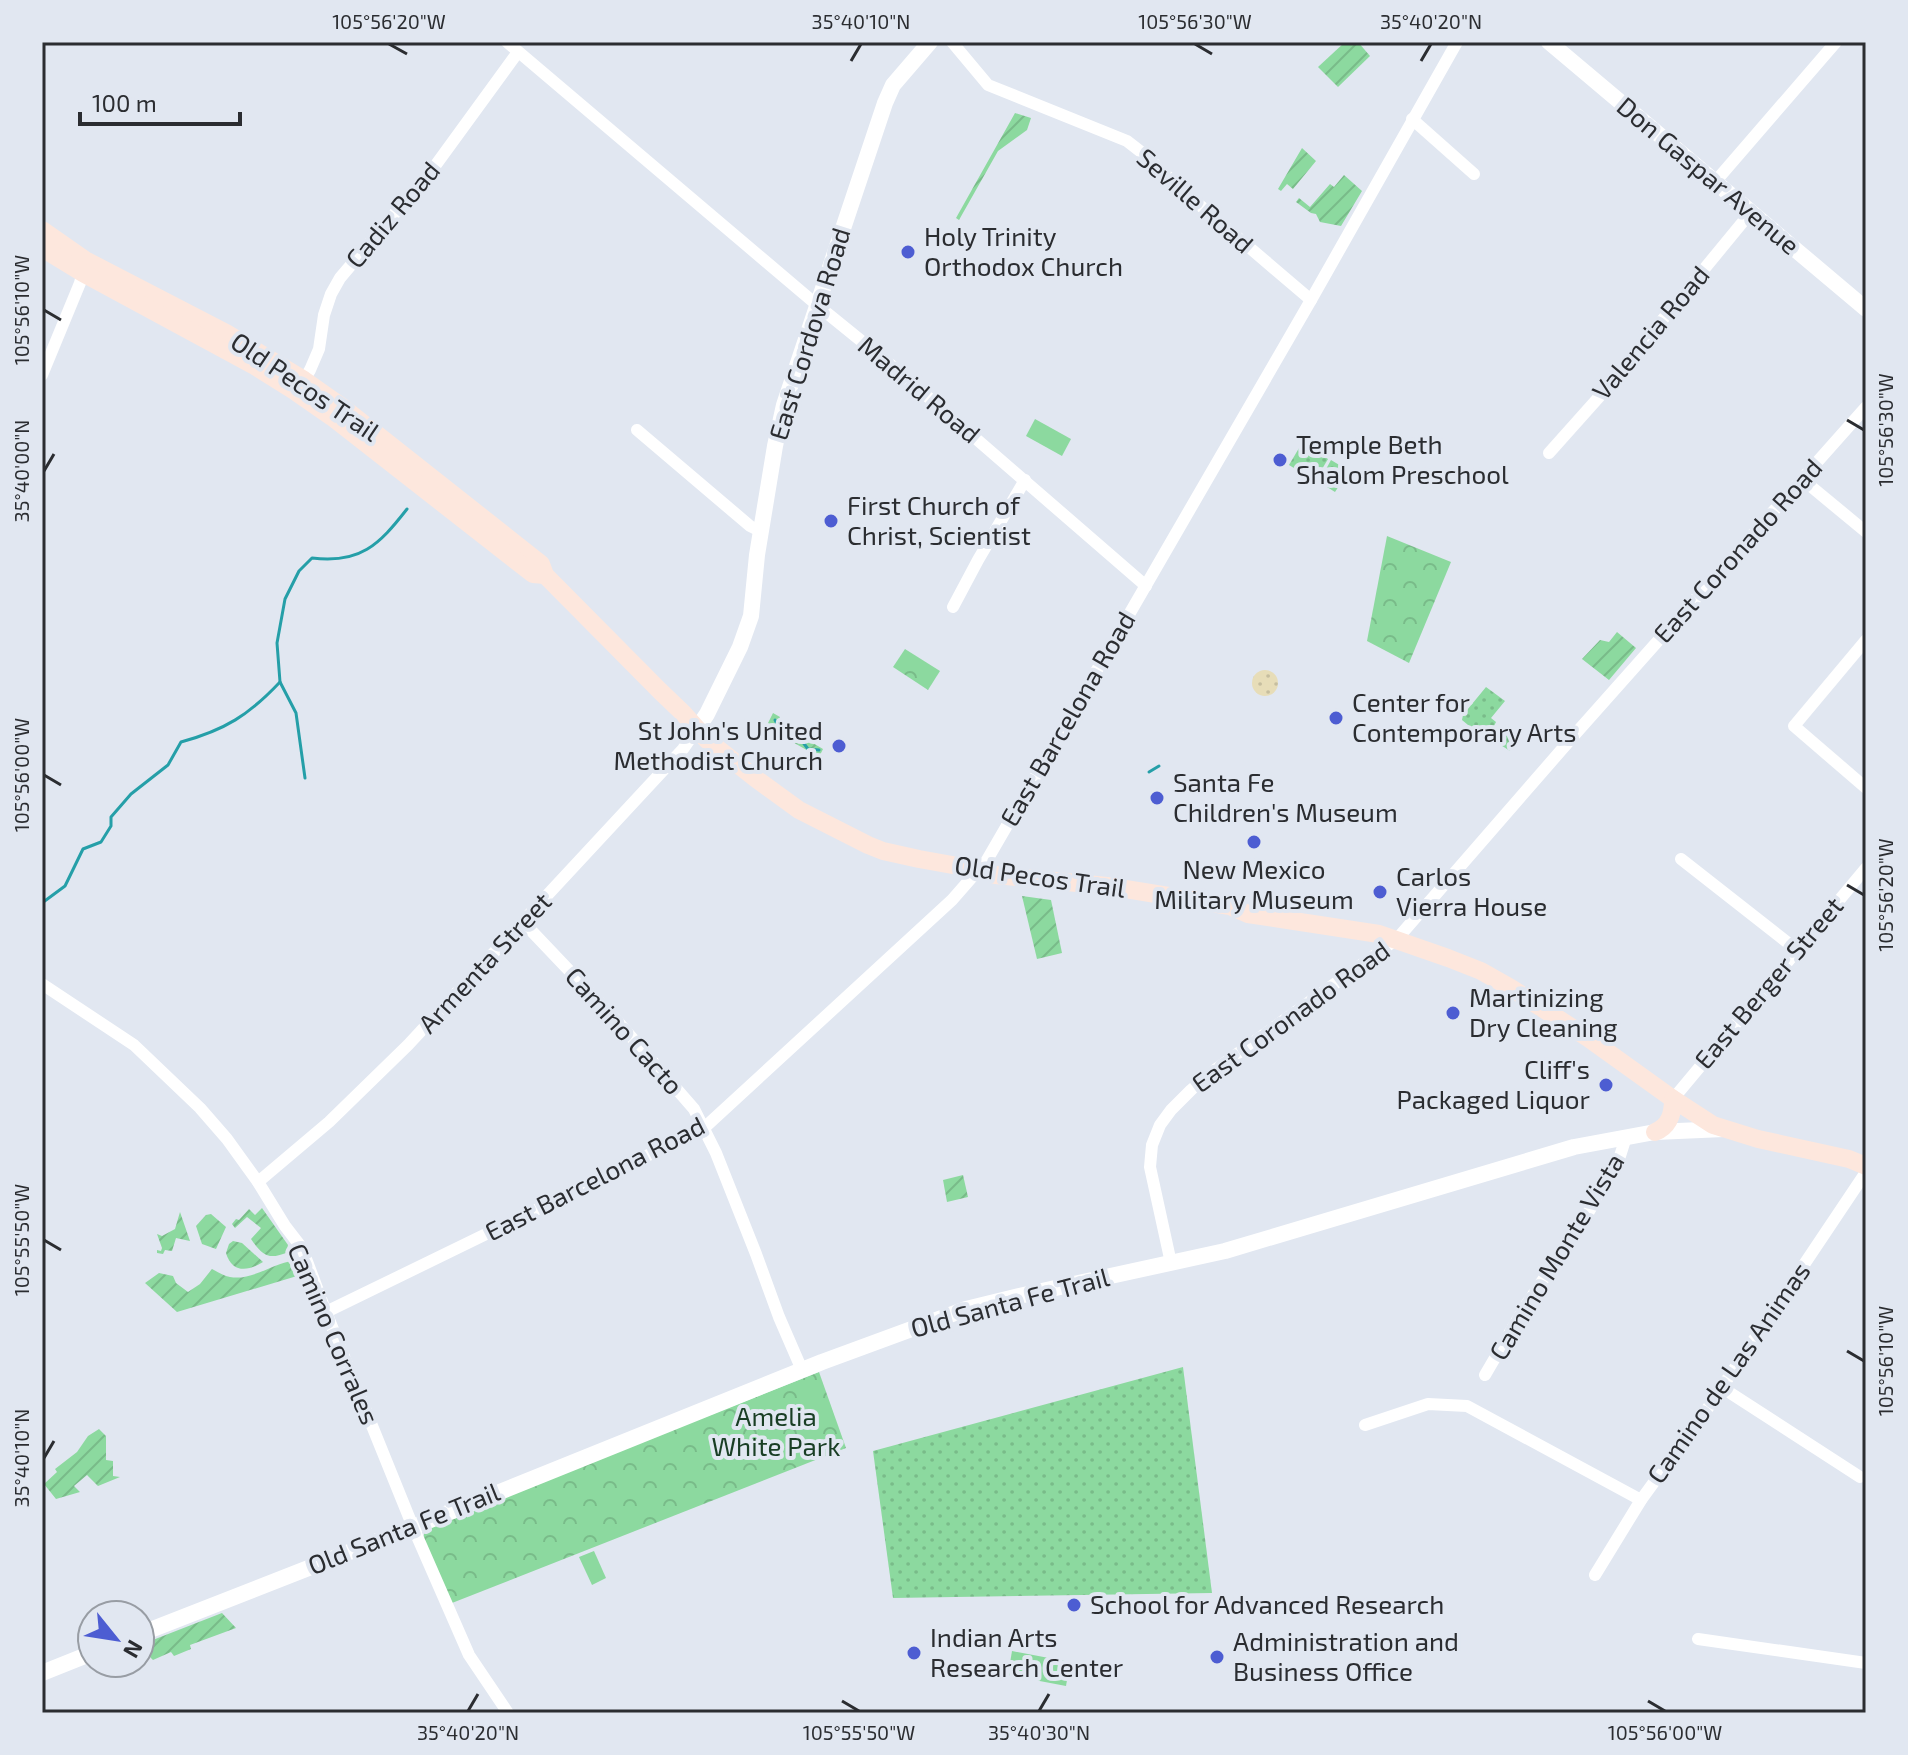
<svg xmlns="http://www.w3.org/2000/svg" width="1908" height="1755" font-family="'Exo 2',sans-serif">
<style>
.grass{fill:url(#grass-dots)}
.forest{fill:url(#forest-crowns)}
.sand{fill:url(#sand-dots)}
.garden{fill:url(#garden-furrows)}
.pitch{fill:#8cd99f}
.lines{fill:none;stroke-linecap:round;stroke-linejoin:round}
.stream{stroke:#259fa8;stroke-width:3}
.minor{stroke:#fff;stroke-width:12}
.tertiary{stroke:#fff;stroke-width:16}
.secondary{stroke:#fde7dd;stroke-width:18}
.ticks{fill:none;stroke:#2b2d31;stroke-width:3}
.poi-dot{fill:#4d5dd2;stroke:#e1e7f1;stroke-width:3}
.labels{text-anchor:middle;stroke-width:8;stroke-linejoin:round;paint-order:stroke}
.street-label{font-size:26px;fill:#2b2d31;stroke:#e1e7f1}
.poi-label{font-size:26px;fill:#2b2d31;stroke:#e1e7f1;text-anchor:start}
.park-label{font-size:26px;fill:#193e24;stroke:#e1e7f1}
.neatline{fill:none;stroke:#2b2d31;stroke-width:3}
.ticks-label{font-size:20px;text-anchor:middle;fill:#2b2d31}
</style>
<defs>
<pattern id="grass-dots" width="8" height="8" patternUnits="userSpaceOnUse" patternTransform="scale(2)"><rect width="8" height="8" fill="#8cd99f"/><path d="M2 2h.1M6 6h.1" fill="none" stroke="#79bb89" stroke-width="1.8" stroke-linecap="round"/></pattern>
<pattern id="forest-crowns" width="20" height="18" patternUnits="userSpaceOnUse" patternTransform="scale(2)"><rect width="20" height="18" fill="#8cd99f"/><path d="M2 6a3 3 0 1 1 6 0M12 15a3 3 0 1 1 6 0" fill="none" stroke="#79bb89"/></pattern>
<pattern id="sand-dots" width="8" height="8" patternUnits="userSpaceOnUse" patternTransform="scale(2)"><rect width="8" height="8" fill="#e7ddb8"/><path d="M2 2h.1M6 6h.1" fill="none" stroke="#c6be9f" stroke-width="1.8" stroke-linecap="round"/></pattern>
<pattern id="garden-furrows" width="10" height="10" patternUnits="userSpaceOnUse" patternTransform="scale(2)"><rect width="10" height="10" fill="#8cd99f"/><path d="M-1 1l2-2M0 10L10 0M9 11l2-2" fill="none" stroke="#79bb89"/></pattern>
</defs>
<rect width="100%" height="100%" fill="#e1e7f1"/>
<g class="grass">
<polygon points="1302,443 1328,459 1315,481 1289,465"/>
<polygon points="1331,460 1341,466 1338,470 1346,475 1335,492 1319,482"/>
<path d="M1486 687 1505 701 1491 718 1496 722 1494 726 1516 743 1510 751C1494 740 1476 733 1462 720L1463 715Z"/>
<polygon points="1183,1367 1212,1593 893,1598 873,1451"/>
</g>
<g class="forest">
<polygon points="1387,536 1451,562 1409,663 1367,641"/>
<polygon points="905,649 940,671 928,690 893,667"/>
<polygon points="819,1372 846,1448 452,1603 423,1538 426,1527"/>
</g>
<circle class="sand" cx="1265" cy="683" r="13"/>
<g class="garden">
<polygon points="1345,42 1358,42 1370,56 1338,87 1318,67"/>
<polygon points="1015,113 1031,118 1027,130 998,151 959,220 956,218"/>
<polygon points="1302,148 1316,161 1293,189 1287,184 1281,191 1278,189"/>
<polygon points="1344,175 1362,191 1341,226 1320,222 1316,214 1311,213 1296,202 1299,198 1310,207 1330,184 1334,187"/>
<polygon points="1617,632 1636,648 1609,680 1582,659 1600,640 1609,642"/>
<polygon points="773,713 780,717 777,722 823,749 819,757 766,727"/>
<polygon points="1022,896 1051,900 1062,953 1037,959"/>
<polygon points="963,1175 968,1197 947,1202 943,1180"/>
<path d="M262 1208 288 1245 286 1253C268 1260 262 1255 251 1239L261 1228 247 1217 235 1228 232 1224 236 1219 239 1220 249 1209 255 1215Z"/>
<polygon points="180,1212 190,1241 176,1238 172,1251 165,1250 163,1254 157,1253 157,1250 161,1251 162,1248 157,1234 162,1236 175,1229"/>
<polygon points="211,1214 226,1227 216,1249 202,1244 196,1226 206,1215"/>
<path d="M233 1241 242 1243 263 1262C249 1271 232 1274 226 1253L229 1244Z"/>
<path d="M292 1261 297 1276 177 1312 145 1283 159 1273 173 1276 176 1283 188 1292 200 1284 212 1269C218 1272 224 1276 230 1277 251 1281 272 1264 292 1261Z"/>
<polygon points="99,1429 106,1436 106,1460 113,1461 113,1476 120,1477 98,1486 87,1475 74,1486 80,1492 56,1499 44,1484 57,1472 55,1469 77,1452 88,1436"/>
<polygon points="222,1613 236,1628 190,1645 191,1649 174,1656 171,1652 153,1660 150,1657 140,1661 140,1645"/>
</g>
<g class="pitch">
<polygon points="1035,419 1071,439 1062,456 1026,436"/>
<polygon points="594,1551 606,1578 592,1585 579,1557"/>
<polygon points="1012,1651 1070,1662 1066,1686 1008,1675"/>
</g>
<g class="lines">
<g class="stream">
<polyline points="775,720 783,734 790,734 795,741 802,741 808,749 819,750"/>
<polyline points="1149,772 1159,766"/>
<path d="M305 778 296 713 280 682 277 643 285 599 299 571 312 558C360 564 379 545 407 509"/>
<path d="M42 903 65 886 83 849 101 842 111 826V817L131 794 168 765 181 742C225 730 249 715 280 682"/>
</g>
<g class="minor">
<polyline points="507,42 817,305 891,365 1146,586"/>
<polyline points="952,42 988,85 1127,141 1145,155 1182,190 1311,300"/>
<polyline points="1412,119 1474,174"/>
<polyline points="1715,182 1836,42"/>
<polyline points="42,375 80,283 84,267"/>
<polyline points="300,386 310,370 319,349 324,315 331,294 340,278 435,166 518,52"/>
<polyline points="637,430 750,526 762,532"/>
<polyline points="1549,453 1599,397 1751,212"/>
<polyline points="1802,479 1866,532"/>
<polyline points="953,607 978,560 1025,480"/>
<polyline points="1866,640 1794,726 1866,788"/>
<polyline points="1681,859 1797,950"/>
<polyline points="523,922 619,1023 694,1109 716,1153 756,1254 779,1317 802,1370"/>
<polyline points="42,984 134,1045 200,1108 227,1139 258,1182 285,1226 302,1248 326,1312 413,1527 469,1655 508,1713"/>
<polyline points="1673,1099 1866,868"/>
<polyline points="258,1182 329,1122 408,1045 683,749 697,729"/>
<polyline points="1171,1263 1150,1167 1152,1145 1160,1125 1171,1110 1191,1090 1216,1069 1397,939 1577,732 1866,407"/>
<polyline points="326,1312 704,1128 952,900 987,860 1311,300 1457,42"/>
<polyline points="1485,1375 1526,1305 1588,1213 1620,1156 1626,1137"/>
<polyline points="1721,1387 1860,1477"/>
<polyline points="1365,1425 1428,1404 1467,1406 1641,1500"/>
<polyline points="1595,1575 1641,1500 1710,1405 1866,1172"/>
<polyline points="1698,1639 1866,1663"/>
</g>
<g class="tertiary">
<polyline points="1549,42 1866,309"/>
<polyline points="697,729 707,714 740,647 751,616 757,555 775,446 784,405 885,103 893,85 930,42"/>
<polyline points="140,1634 413,1527 822,1362 966,1309 1019,1296 1225,1251 1574,1147 1655,1132 1724,1129"/>
<polyline points="42,1673 92,1653"/>
</g>
<g class="secondary">
<polyline points="42,230 85,260 226,333 304,380 341,406 541,564 545,575 660,691 683,713 707,740 755,778 799,810 868,845 883,851 919,859 969,868 996,875 1107,886 1230,906 1248,914 1379,934 1448,958 1481,971 1511,988 1588,1038 1673,1099 1713,1125 1758,1139 1849,1159 1866,1166"/>
<polyline points="42,248 83,273 253,365 296,392 332,417 533,574 545,575"/>
<path d="M1655 1132C1670 1126 1673 1113 1673 1099"/>
</g>
</g>
<path class="ticks" d="M389 44 407 54M1195 44 1212 54M851 61 861 44M1421 61 1431 44M44 310 61 320M1847 420 1864 430M44 471 54 454M44 775 61 785M1847 885 1864 895M44 1240 61 1250M1847 1351 1864 1361M44 1458 54 1441M842 1701 859 1711M1648 1701 1665 1711M468 1711 478 1694M1039 1711 1049 1694"/>
<g class="poi-dot">
<circle cx="908" cy="252" r="8"/>
<circle cx="1280" cy="460" r="8"/>
<circle cx="831" cy="521" r="8"/>
<circle cx="1336" cy="718" r="8"/>
<circle cx="839" cy="746" r="8"/>
<circle cx="1157" cy="798" r="8"/>
<circle cx="1254" cy="842" r="8"/>
<circle cx="1380" cy="892" r="8"/>
<circle cx="1453" cy="1013" r="8"/>
<circle cx="1606" cy="1085" r="8"/>
<circle cx="1074" cy="1605" r="8"/>
<circle cx="914" cy="1653" r="8"/>
<circle cx="1217" cy="1657" r="8"/>
</g>
<g class="labels">
<g class="street-label">
<text transform="translate(1708 176) rotate(40)" y="9">Don Gaspar Avenue</text>
<text transform="translate(1195 201) rotate(41)" y="9">Seville Road</text>
<text transform="translate(393 215) rotate(-50)" y="9">Cadiz Road</text>
<text transform="translate(1651 333) rotate(-50)" y="9">Valencia Road</text>
<text transform="translate(810 334) rotate(-73)" y="9">East Cordova Road</text>
<text transform="translate(305 387) rotate(34)" y="9">Old Pecos Trail</text>
<text transform="translate(919 390) rotate(40)" y="9">Madrid Road</text>
<text transform="translate(1738 551) rotate(-48)" y="9">East Coronado Road</text>
<text transform="translate(1068 719) rotate(-60)" y="9">East Barcelona Road</text>
<text transform="translate(1040 877) rotate(8)" y="9">Old Pecos Trail</text>
<text transform="translate(485 963) rotate(-47)" y="9">Armenta Street</text>
<text transform="translate(1769 983) rotate(-50)" y="9">East Berger Street</text>
<text transform="translate(1291 1017) rotate(-36)" y="9">East Coronado Road</text>
<text transform="translate(624 1031) rotate(48)" y="9">Camino Cacto</text>
<text transform="translate(595 1179) rotate(-27)" y="9">East Barcelona Road</text>
<text transform="translate(1557 1257) rotate(-59)" y="9">Camino Monte Vista</text>
<text transform="translate(1010 1303) rotate(-15)" y="9">Old Santa Fe Trail</text>
<text transform="translate(333 1334) rotate(67)" y="9">Camino Corrales</text>
<text transform="translate(1729 1373) rotate(-55)" y="9">Camino de Las Animas</text>
<text transform="translate(404 1529) rotate(-22)" y="9">Old Santa Fe Trail</text>
</g>
<g class="poi-label">
<text x="924" y="246">Holy Trinity<tspan x="924" dy="30">Orthodox Church</tspan></text>
<text x="1296" y="454">Temple Beth<tspan x="1296" dy="30">Shalom Preschool</tspan></text>
<text x="847" y="515">First Church of<tspan x="847" dy="30">Christ, Scientist</tspan></text>
<text x="1352" y="712">Center for<tspan x="1352" dy="30">Contemporary Arts</tspan></text>
<text x="823" y="740" text-anchor="end">St John's United<tspan x="823" dy="30">Methodist Church</tspan></text>
<text x="1173" y="792">Santa Fe<tspan x="1173" dy="30">Children's Museum</tspan></text>
<text x="1254" y="879" text-anchor="middle">New Mexico<tspan x="1254" dy="30">Military Museum</tspan></text>
<text x="1396" y="886">Carlos<tspan x="1396" dy="30">Vierra House</tspan></text>
<text x="1469" y="1007">Martinizing<tspan x="1469" dy="30">Dry Cleaning</tspan></text>
<text x="1590" y="1079" text-anchor="end">Cliff's<tspan x="1590" dy="30">Packaged Liquor</tspan></text>
<text x="1090" y="1614">School for Advanced Research</text>
<text x="930" y="1647">Indian Arts<tspan x="930" dy="30">Research Center</tspan></text>
<text x="1233" y="1651">Administration and<tspan x="1233" dy="30">Business Office</tspan></text>
</g>
<g class="park-label">
<text x="776" y="1426">Amelia<tspan x="776" dy="30">White Park</tspan></text>
</g>
</g>
<rect width="1908" height="1755" fill="none" stroke="#e1e7f1" stroke-width="88"/>
<g transform="translate(116 1639) rotate(120)"><circle r="38" fill="#e1e7f1" stroke="#989da4" stroke-width="2"/>
<path d="M0-6L14 30L0 20L-14 30Z" fill="#4d5dd2"/>
<text y="-12" font-size="22" font-weight="bold" text-anchor="middle" fill="#2b2d31">N</text>
</g>
<path d="M80 112v12h160v-12" fill="none" stroke="#2b2d31" stroke-width="4"/>
<text x="92" y="112" font-size="24" fill="#2b2d31" stroke="#e1e7f1" stroke-width="6" paint-order="stroke">100 m</text>
<rect x="44" y="44" width="1820" height="1667" class="neatline"/>
<g class="ticks-label">
<text x="389" y="29">105°56'20"W</text>
<text x="861" y="29">35°40'10"N</text>
<text x="1195" y="29">105°56'30"W</text>
<text x="1431" y="29">35°40'20"N</text>
<text transform="translate(22 310) rotate(-90)" y="7">105°56'10"W</text>
<text transform="translate(1886 430) rotate(-90)" y="7">105°56'30"W</text>
<text transform="translate(22 471) rotate(-90)" y="7">35°40'00"N</text>
<text transform="translate(22 775) rotate(-90)" y="7">105°56'00"W</text>
<text transform="translate(1886 895) rotate(-90)" y="7">105°56'20"W</text>
<text transform="translate(22 1240) rotate(-90)" y="7">105°55'50"W</text>
<text transform="translate(1886 1361) rotate(-90)" y="7">105°56'10"W</text>
<text transform="translate(22 1458) rotate(-90)" y="7">35°40'10"N</text>
<text x="468" y="1740">35°40'20"N</text>
<text x="859" y="1740">105°55'50"W</text>
<text x="1039" y="1740">35°40'30"N</text>
<text x="1665" y="1740">105°56'00"W</text>
</g>
</svg>
